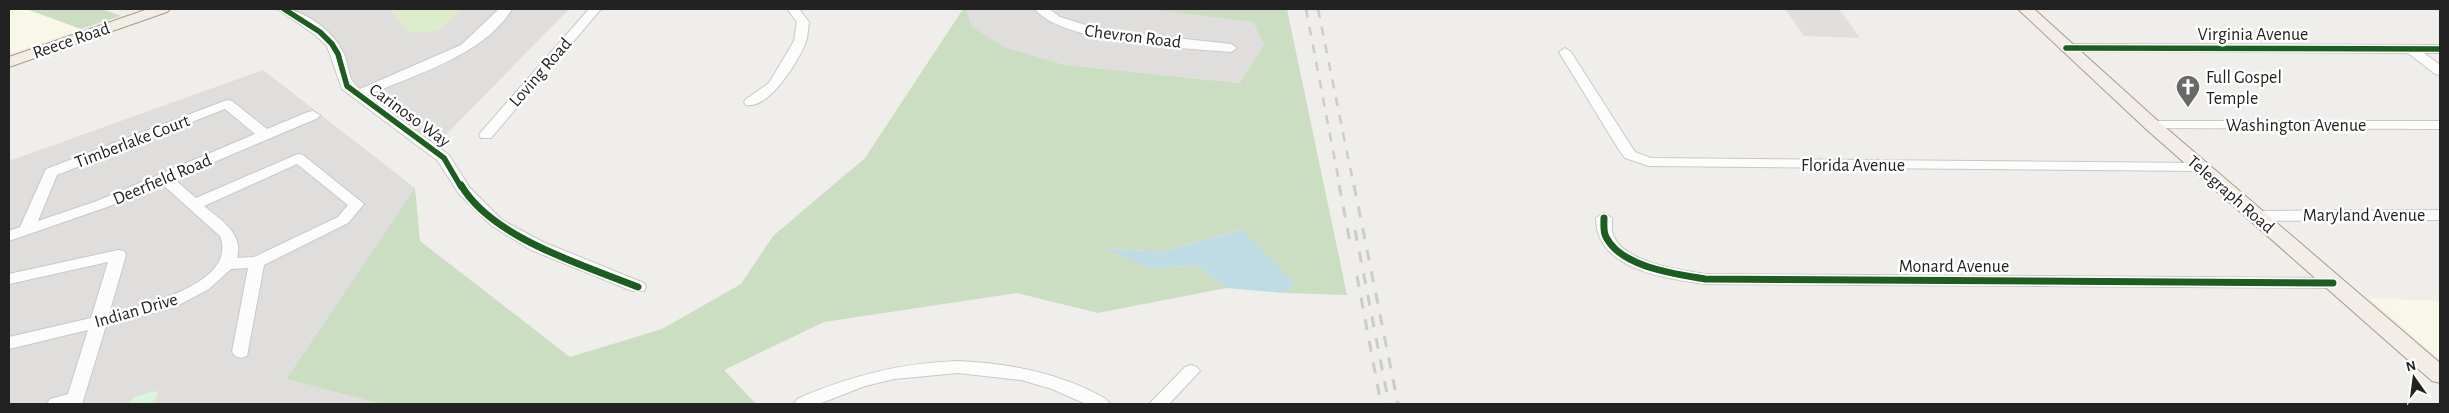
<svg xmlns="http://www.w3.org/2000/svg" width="2449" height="413" font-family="'Alegreya Sans',sans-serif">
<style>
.residential{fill:#dfdedc}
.education{fill:#f8f7e8}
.grass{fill:#ddeccb}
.forest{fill:#cbdec1}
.park{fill:#daf5da}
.parking{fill:#e0dfde}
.water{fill:#bfdbe3}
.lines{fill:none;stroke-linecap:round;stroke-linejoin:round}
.minor-casing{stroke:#c9c8c7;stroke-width:2}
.major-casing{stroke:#a79c86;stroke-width:2}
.minor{fill:#fdfcfc;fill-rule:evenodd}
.major{fill:#f3ede7;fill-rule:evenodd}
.rail-far1{stroke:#ccc;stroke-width:2.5;stroke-dasharray:9 9;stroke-linecap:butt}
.rail{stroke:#ccc;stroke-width:3;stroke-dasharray:11 11;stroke-linecap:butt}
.cycleway-far1-casing{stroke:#fff;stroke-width:8}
.cycleway-casing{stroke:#fff;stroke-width:10}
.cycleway-far1{stroke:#1b5e20;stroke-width:5.5}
.cycleway{stroke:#1b5e20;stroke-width:7}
.labels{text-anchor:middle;stroke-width:5;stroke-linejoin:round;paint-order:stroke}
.street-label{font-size:18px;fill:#222;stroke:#fff}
.poi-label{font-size:18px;fill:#222;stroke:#fff;text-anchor:start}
</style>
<rect width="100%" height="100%" fill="#f0eeeb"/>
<g class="residential">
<polygon points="290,9 569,9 432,149 365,101 321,35"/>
<polygon points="966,9 1146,9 1253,22 1264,45 1241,83 1065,65 1005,47 972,27"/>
<polygon points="263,70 415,188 286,379 381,404 9,404 9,161"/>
</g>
<g class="education">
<polygon points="9,9 102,9 121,16 9,54"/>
<polygon points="2369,298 2440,301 2440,360"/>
</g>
<polygon class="grass" points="389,9 461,9 438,31 409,33"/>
<g class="forest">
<polygon points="26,9 102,9 121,16 81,29"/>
<polygon points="963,9 966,9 972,27 1005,47 1065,65 1240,83 1264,45 1253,22 1146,9 1287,9 1347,295 1283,293 1295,283 1241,230 1160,252 1106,248 1150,269 1198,265 1226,288 1098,313 1017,293 824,322 724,370 756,404 381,404 286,379 415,188 420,241 570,357 662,329 741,284 773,236 865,158"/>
</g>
<path class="park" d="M155 391 158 392C155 408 143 404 129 404L134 397Z"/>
<polygon class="parking" points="1785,9 1839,9 1860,38 1804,36"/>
<polygon class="water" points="1242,230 1295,283 1283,293 1226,288 1198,265 1150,269 1105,248 1160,252"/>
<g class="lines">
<defs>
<g id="minor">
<path d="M278 9C301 7 333 30 343 52 350 66 346 79 360 89L461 45 499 9H512C484 55 416 74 368 95L449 155 470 188 502 220 543 242 644 283 646 287 644 291H632L531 250 492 226 459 194 438 161 342 89 327 46 315 35Z"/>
<polygon points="589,9 601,9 491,138 481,138 479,135 481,132"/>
<path d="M787 9H799L809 22C808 28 808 36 806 42 799 60 769 110 746 105L744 102 746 99 769 83 794 41 797 22Z"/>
<path d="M1035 9H1049L1060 17 1102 30 1231 44 1237 48 1231 52C1187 48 1063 44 1035 9Z"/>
<polygon points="2066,44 2440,45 2440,53 2424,53 2440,65 2440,75 2435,74 2408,53 2062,51 2060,48"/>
<polygon points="1565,48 1571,52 1635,152 1651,158 2201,163 2208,167 2201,171 1649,166 1625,158 1619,150 1559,52"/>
<path d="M227 100 232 101 267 129 308 112 313 111 320 115 318 118 174 179 196 198 298 154 303 155 364 204 348 223 264 265 247 356 241 358 235 356 232 352 248 268 231 269 209 289 175 307 106 326 82 404H47L50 399 68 394 88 330 9 349V337L91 318 108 262 9 284V274L118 250 124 251 126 255 109 314C141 306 239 284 220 236L162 184 107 207 9 241V231L20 227 46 169ZM225 109 255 134 97 201 38 221 57 175ZM297 164 348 205 338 217 254 257 237 258C244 234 221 220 204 206Z"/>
<polygon points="2152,121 2440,121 2440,129 2147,128 2145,125 2147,122"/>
<polygon points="2440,210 2440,220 2257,221 2249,216 2257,211"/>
<path d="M1604 213 1612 218C1612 224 1611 232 1614 237 1627 263 1679 270 1705 274L2333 278 2339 279 2341 283 2339 287 2333 288 1705 284C1665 278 1596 270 1596 218Z"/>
<path d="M958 361C1004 363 1049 371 1091 391 1098 395 1106 397 1110 404H1086L1052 389 1021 380 958 373 894 379 865 386 819 404H794L797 399C849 376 900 363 958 361Z"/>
<polygon points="1191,365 1197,367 1200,371 1169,404 1149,404 1185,367"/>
</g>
<g id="major">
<polygon points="148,9 170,9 167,12 9,67 9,57"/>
<polygon points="2018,9 2034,9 2158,121 2440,363 2440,383 2432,381 2146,129"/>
</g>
</defs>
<use href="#minor" class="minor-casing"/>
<use href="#major" class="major-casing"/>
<use href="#minor" class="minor"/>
<use href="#major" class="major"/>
<g class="rail-far1">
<polyline points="1306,9 1340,187"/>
<polyline points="1318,9 1354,187"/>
</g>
<g class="rail">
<polyline points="1339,185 1350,242"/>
<polyline points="1354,185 1398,404"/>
<polyline points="1355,230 1389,404"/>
<polyline points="1357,276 1381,404"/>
</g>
<defs>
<g id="cycleway-far1">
<polyline points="284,9 320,32 332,44 338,54 347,86 444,158 461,187"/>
<polyline points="2066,48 2440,49"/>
</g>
<g id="cycleway">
<path d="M461 185C492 238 583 265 638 287"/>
<path d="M1604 218C1604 224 1603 232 1606 237 1621 267 1675 274 1705 279L2333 283"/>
</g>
</defs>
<use href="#cycleway-far1" class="cycleway-far1-casing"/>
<use href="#cycleway" class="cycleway-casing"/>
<use href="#cycleway-far1" class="cycleway-far1"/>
<use href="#cycleway" class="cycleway"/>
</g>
<defs>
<symbol id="church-pin" viewBox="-11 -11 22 30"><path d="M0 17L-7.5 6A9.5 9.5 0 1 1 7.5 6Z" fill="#6a6968" stroke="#fff"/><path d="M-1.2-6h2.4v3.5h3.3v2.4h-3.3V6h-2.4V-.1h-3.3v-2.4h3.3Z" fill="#fff"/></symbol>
</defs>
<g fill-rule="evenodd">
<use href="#church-pin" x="2174" y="73" width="28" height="38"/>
</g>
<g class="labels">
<g class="street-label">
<text x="2253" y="40">Virginia Avenue</text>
<text transform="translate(1133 36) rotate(7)" y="6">Chevron Road</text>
<text transform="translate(71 40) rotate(-19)" y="6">Reece Road</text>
<text transform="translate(540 72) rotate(-49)" y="6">Loving Road</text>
<text transform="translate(410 115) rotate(36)" y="6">Carinoso Way</text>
<text x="2296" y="131">Washington Avenue</text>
<text transform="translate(132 141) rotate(-21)" y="6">Timberlake Court</text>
<text x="1853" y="171">Florida Avenue</text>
<text transform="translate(162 179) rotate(-23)" y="6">Deerfield Road</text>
<text transform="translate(2231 194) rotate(41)" y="6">Telegraph Road</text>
<text x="2364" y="221">Maryland Avenue</text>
<text x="1954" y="272">Monard Avenue</text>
<text transform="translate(136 310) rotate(-16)" y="6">Indian Drive</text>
</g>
<g class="poi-label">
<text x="2206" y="83">Full Gospel<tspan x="2206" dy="21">Temple</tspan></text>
</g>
</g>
<rect width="2449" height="413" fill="none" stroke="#222222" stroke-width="20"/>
<g transform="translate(2414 378) rotate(346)" stroke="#ffffff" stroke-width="4" paint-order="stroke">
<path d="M0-4L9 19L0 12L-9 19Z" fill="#222222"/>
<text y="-8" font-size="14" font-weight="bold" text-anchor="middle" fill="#222222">N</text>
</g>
</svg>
